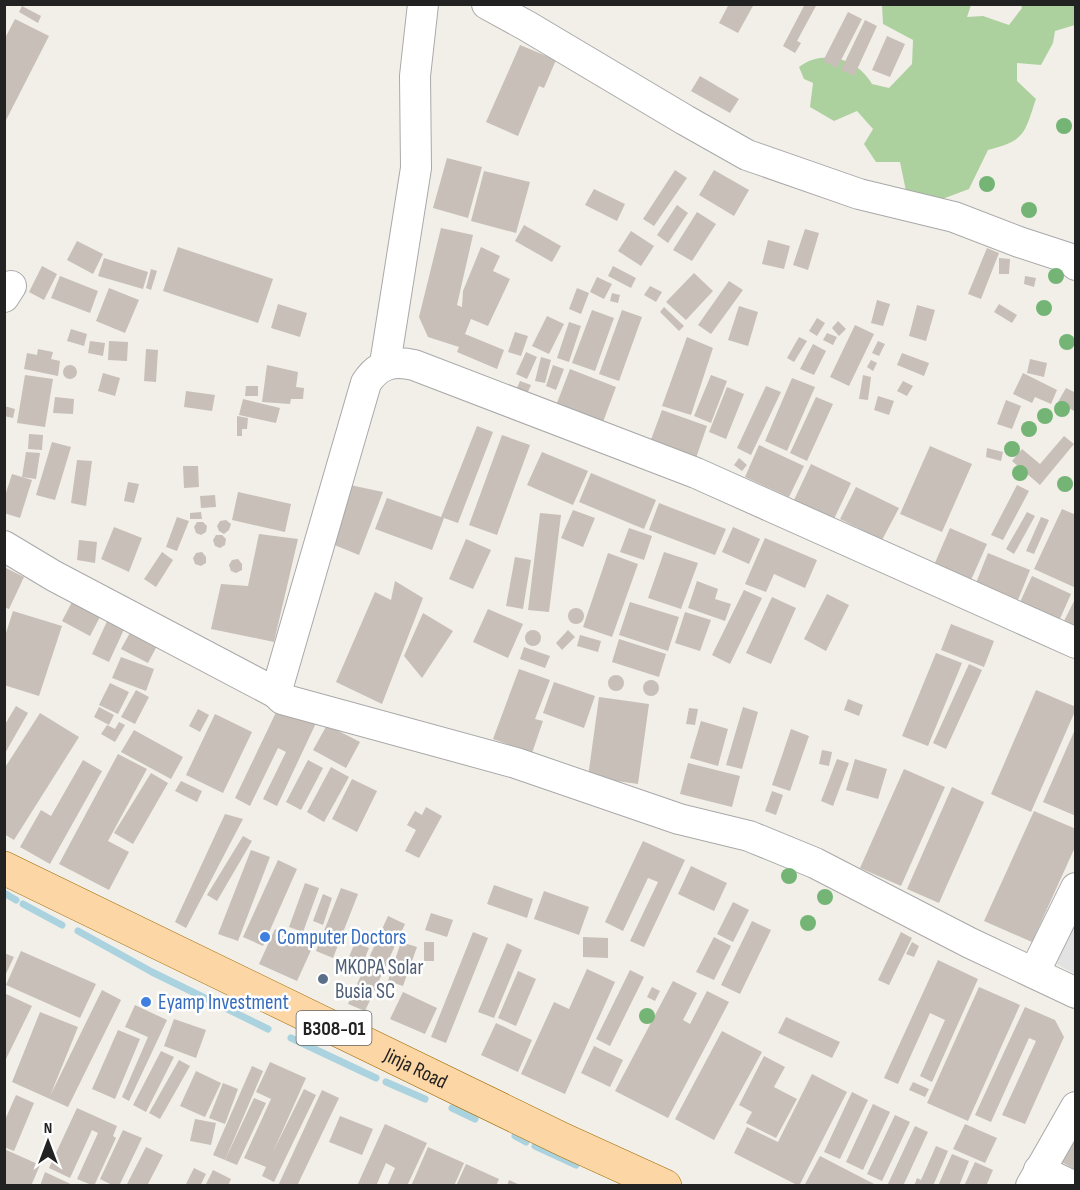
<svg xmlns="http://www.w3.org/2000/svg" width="1080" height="1190" font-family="'Sofia Sans Condensed',sans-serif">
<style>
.forest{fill:#add19e}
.parking{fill:#e2e2e2}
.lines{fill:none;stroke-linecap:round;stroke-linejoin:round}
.stream{stroke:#aad3df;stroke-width:7}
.building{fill:#c7bfb8}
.minor-casing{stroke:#a9a9a9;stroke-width:32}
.major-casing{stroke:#a06b00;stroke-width:34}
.minor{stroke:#fff;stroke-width:30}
.major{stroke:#fcd6a4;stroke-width:33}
.tree{fill:#74b475}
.shop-dot{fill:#3f7fe0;stroke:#fff;stroke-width:2}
.service-dot{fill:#5c6f8a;stroke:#fff;stroke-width:2}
.labels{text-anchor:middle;stroke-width:5;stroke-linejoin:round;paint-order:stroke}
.shield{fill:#fff;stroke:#646464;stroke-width:1.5}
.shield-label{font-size:20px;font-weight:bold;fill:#222}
.shop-label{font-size:21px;fill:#366cbe;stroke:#fff;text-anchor:start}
.service-label{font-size:21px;fill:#4e5e75;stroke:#fff;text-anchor:start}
.street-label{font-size:21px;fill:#222;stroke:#fff}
</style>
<rect width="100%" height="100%" fill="#f2efe9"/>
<path class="forest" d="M882 5H971L967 17 983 16 1009 25 1022 8 1021 5H1075V25L1055 31 1053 43 1041 65 1017 63V81L1036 99C1024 134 1026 140 988 150L969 189 937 201 906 191 900 162H876L864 144 873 129 857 111 834 121 810 107 813 83 804 79 799 67C823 49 857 58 872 84L889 88 912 64 913 40 883 24Z"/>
<polygon class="parking" points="1075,909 1075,974 1051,961"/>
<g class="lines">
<g class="stream">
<polyline points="4,893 16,900"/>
<polyline points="23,904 62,925"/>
<polyline points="78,931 152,972 268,1029"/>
<polyline points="291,1038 376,1078"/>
<polyline points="386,1082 425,1099"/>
<polyline points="452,1108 475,1119"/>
<polyline points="515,1136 526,1142"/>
<polyline points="535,1146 576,1165"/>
</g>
</g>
<g class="building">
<polygon points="729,4 754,4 738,33 719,23"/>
<polygon points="805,4 817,4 797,41 801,43 795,53 783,46"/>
<polygon points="22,6 41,16 38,23 19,12"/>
<polygon points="848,12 862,19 837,68 823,61"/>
<polygon points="15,19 49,36 4,124 4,40"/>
<polygon points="865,20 877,26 854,76 841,70"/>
<polygon points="887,36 905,44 890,77 872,70"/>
<polygon points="520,45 556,60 544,88 539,86 518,136 486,122"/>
<polygon points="700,76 739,99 730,113 691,91"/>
<polygon points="447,158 482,167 468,218 433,208"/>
<polygon points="675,170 687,178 654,226 643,219"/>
<polygon points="714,170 749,190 734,216 699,195"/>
<polygon points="484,171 530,182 516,233 471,221"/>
<polygon points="594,189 625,204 617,221 585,205"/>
<polygon points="677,205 688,213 668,243 657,235"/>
<polygon points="697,212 716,224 692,261 673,250"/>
<polygon points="524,225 561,246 552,262 515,241"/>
<polygon points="441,228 473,235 457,305 462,307 463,291 481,247 500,256 493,271 510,279 488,326 471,319 465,334 504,350 497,369 457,352 459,347 428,337 419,317"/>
<polygon points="805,229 819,233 808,270 793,265"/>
<polygon points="631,231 654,246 641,266 618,251"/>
<polygon points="768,240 790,246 784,269 762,264"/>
<polygon points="77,241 103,254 93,274 67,260"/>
<polygon points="178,247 273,279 258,323 163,291"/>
<polygon points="987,248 999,253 981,299 968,294"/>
<polygon points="104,258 148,272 143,289 98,276"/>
<polygon points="999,258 1010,259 1009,274 999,274"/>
<polygon points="42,266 57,274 44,300 29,292"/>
<polygon points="613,266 636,278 631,288 608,276"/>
<polygon points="151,269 157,271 151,290 146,288"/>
<polygon points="694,273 713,291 686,320 666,302"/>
<polygon points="60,276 98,291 90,313 51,298"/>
<polygon points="1025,276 1036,278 1034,287 1024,284"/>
<polygon points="597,277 612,284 604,299 590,292"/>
<polygon points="729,281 743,290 711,334 698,325"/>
<polygon points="650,286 662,292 656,302 644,295"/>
<polygon points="109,288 139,300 125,333 96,321"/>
<polygon points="577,288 589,293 581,314 569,309"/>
<polygon points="612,293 620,295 618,303 610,301"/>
<polygon points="877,300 890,304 883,326 871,323"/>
<polygon points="278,304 307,313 300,337 271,328"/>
<polygon points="999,304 1017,315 1012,323 994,312"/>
<polygon points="917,305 935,310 926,341 909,336"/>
<polygon points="739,306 758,312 748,346 728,340"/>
<polygon points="664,307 684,326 679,331 660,312"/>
<polygon points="592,310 614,318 595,371 572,363"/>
<polygon points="622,310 642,317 619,381 599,374"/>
<polygon points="547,316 564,324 549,354 532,346"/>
<polygon points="817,318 825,323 817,336 809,331"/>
<polygon points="838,321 846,329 839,336 832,328"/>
<polygon points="569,322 581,326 569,362 557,358"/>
<polygon points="855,325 874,334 849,386 830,377"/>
<polygon points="71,329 87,334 84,346 67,341"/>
<polygon points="515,332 528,336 521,356 508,352"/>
<polygon points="827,333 837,337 833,345 823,340"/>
<polygon points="687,337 713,348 691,415 662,406"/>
<polygon points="799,337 807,341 794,362 787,358"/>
<polygon points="90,341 105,343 103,356 88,353"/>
<polygon points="109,341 128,342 127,361 108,360"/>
<polygon points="878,341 885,344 879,356 872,353"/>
<polygon points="813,344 826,351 814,375 800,369"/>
<polygon points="38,349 53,352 51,359 60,361 58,376 24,369 27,353 37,355"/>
<polygon points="146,349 158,350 156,382 144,381"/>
<polygon points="526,352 537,357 527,379 516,374"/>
<polygon points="902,353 929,363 924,376 897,365"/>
<polygon points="541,357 551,360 545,383 535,381"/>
<polygon points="1030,359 1047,363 1044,377 1027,373"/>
<polygon points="871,360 877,363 873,371 867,367"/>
<polygon points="267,365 298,372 296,387 304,388 303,399 291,399 290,404 262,402"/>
<polygon points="553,365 564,369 556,390 546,386"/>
<circle cx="70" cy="372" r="7"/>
<polygon points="570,369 616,387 603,422 557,403"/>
<polygon points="103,373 120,378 115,396 98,391"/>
<polygon points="1023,373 1057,390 1051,404 1035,397 1032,403 1013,394"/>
<polygon points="25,375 53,379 45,427 17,423"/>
<polygon points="711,375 727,381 711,423 694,416"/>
<polygon points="863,375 871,377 868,400 859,399"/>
<polygon points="792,378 815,387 787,451 765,441"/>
<polygon points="520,381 531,385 527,394 516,390"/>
<polygon points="903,381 913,386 907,396 897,391"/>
<polygon points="246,386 258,386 258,396 245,396"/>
<polygon points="766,386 781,392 751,455 737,448"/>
<polygon points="727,387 744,394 726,439 709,432"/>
<polygon points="1066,388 1076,393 1076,412 1058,402"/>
<polygon points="186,391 215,395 212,411 184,407"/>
<polygon points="878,396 894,401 889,415 874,410"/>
<polygon points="55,397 74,399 73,414 53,413"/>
<polygon points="816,397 833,404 807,461 790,453"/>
<polygon points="243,399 280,408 276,423 239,415"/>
<polygon points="1006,400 1021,406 1012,429 997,424"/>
<polygon points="4,406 15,409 13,418 4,416"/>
<polygon points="662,410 707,426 695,461 649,445"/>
<polygon points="237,416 248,418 247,429 242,429 242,436 237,436"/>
<polygon points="477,426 493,432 458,523 444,518 432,550 375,529 387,498 441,517"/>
<polygon points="29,434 43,435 42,450 28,449"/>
<polygon points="502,435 530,445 497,535 469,525"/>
<polygon points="1064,436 1074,444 1040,485 1012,461 1022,449 1040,464"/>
<polygon points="52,442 71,447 55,500 36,495"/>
<polygon points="759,445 804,466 789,497 745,477"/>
<polygon points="930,446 972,464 942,532 900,514"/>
<polygon points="987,448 1003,452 1001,461 986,457"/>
<polygon points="26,452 40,453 36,479 22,477"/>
<polygon points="542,452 588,471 573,505 527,485"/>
<polygon points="739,458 747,465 742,471 734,465"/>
<polygon points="77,460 92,461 86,506 71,503"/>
<polygon points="811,464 851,483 834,519 794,500"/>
<polygon points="183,466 198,466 199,487 184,488"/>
<polygon points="591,473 656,500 644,529 579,502"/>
<polygon points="12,474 32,480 20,518 4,513 4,499"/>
<polygon points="128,482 139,484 134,503 124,501"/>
<polygon points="350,485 383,492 359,555 332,544"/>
<polygon points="1017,485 1029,491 1003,540 991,535"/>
<polygon points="856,487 899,508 882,540 840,519"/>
<polygon points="238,492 291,504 285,532 232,520"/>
<polygon points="215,495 216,507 201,508 200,496"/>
<polygon points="659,503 726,529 715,555 649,530"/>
<polygon points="1062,509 1076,515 1076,588 1034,569"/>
<polygon points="573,510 595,518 583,547 561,538"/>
<polygon points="201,512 202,519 190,519 190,513"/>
<polygon points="1027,512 1035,516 1014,554 1006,549"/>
<polygon points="540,513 561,515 549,612 528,610"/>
<polygon points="177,517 189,521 177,551 166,547"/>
<polygon points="1041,517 1049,520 1034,554 1026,551"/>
<polygon points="226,520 231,524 229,530 224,534 219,531 217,526 220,521"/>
<polygon points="197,522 203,522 207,526 206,532 201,535 196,533 194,527"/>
<polygon points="114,527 142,538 129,572 101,559"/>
<polygon points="733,527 760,539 749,564 722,552"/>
<polygon points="629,528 652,536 644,560 620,552"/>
<polygon points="950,528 987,544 971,580 934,565"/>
<polygon points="259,534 298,539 274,642 211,629 221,584 248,586"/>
<polygon points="216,535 222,535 226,539 225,545 220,548 215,546 213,540"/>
<polygon points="765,538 817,560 805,588 774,574 766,592 745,584"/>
<polygon points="466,539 491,550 473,589 449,579"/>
<polygon points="79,540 97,542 95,563 77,560"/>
<polygon points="162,552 173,560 156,587 144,579"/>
<polygon points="202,552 206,557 206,563 201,566 195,564 193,558 196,553"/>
<polygon points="664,552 698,563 681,609 648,598"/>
<polygon points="608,553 638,564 612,637 583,627"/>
<polygon points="988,553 1030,570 1018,600 976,583"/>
<polygon points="515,557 531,560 523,609 506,606"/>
<polygon points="238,559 242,564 242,570 236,573 231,571 229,565 232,560"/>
<polygon points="4,567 24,577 9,609 4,607"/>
<polygon points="1032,576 1071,594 1059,621 1020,602"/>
<polygon points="395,581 423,598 382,704 336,682 375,592 391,600"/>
<polygon points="697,581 718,589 715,599 731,604 725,621 688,608"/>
<polygon points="744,590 762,598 730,664 712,655"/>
<polygon points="827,594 849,605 826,651 804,639"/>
<polygon points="772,597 796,608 771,664 746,653"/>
<polygon points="1076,597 1076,631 1062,625"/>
<polygon points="73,600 101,615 90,636 62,621"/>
<polygon points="630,602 679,617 668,651 619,635"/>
<circle cx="576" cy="616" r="8"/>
<polygon points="488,609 523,624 508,658 473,642"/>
<polygon points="13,611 62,626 39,696 4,685 4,639"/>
<polygon points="685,612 711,620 700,651 675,643"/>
<polygon points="423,613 453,631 422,678 404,656"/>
<polygon points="109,617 126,625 109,662 92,654"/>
<polygon points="951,624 994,641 984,667 941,650"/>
<polygon points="132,629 159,642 148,663 121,649"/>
<circle cx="533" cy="638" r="8"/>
<polygon points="568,630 575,637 562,650 556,643"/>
<polygon points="580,635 601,641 598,652 577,646"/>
<polygon points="619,639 666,654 659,677 612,662"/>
<polygon points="524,647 550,656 545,668 520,659"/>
<polygon points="936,653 962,663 928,746 902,736"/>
<polygon points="121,657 154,669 146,691 112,678"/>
<polygon points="969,664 982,670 946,749 933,743"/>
<polygon points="519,669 550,680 535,719 543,721 532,753 493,739"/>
<circle cx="616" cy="683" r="8"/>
<circle cx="651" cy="688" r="8"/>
<polygon points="554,682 595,696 584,728 543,713"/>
<polygon points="110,683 129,692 118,714 99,705"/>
<polygon points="136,690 149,697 135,724 121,717"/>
<polygon points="1036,690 1076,707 1076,709 1031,812 991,794"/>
<polygon points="599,697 649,704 638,784 588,777"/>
<polygon points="848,699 863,705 859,716 844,710"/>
<polygon points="280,704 317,721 277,806 263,799 286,752 278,748 250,806 235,798"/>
<polygon points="16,706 28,713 4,755 4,726"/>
<polygon points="99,707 114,715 109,725 94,717"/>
<polygon points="743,707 758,712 742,769 726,765"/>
<polygon points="689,708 698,709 695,725 686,724"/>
<polygon points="198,709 209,715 200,732 189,726"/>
<polygon points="40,713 79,737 14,840 4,834 4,769"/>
<polygon points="215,714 252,732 223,793 186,775"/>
<polygon points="701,721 728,729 718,766 690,758"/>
<polygon points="119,722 125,725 115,742 101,734 107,725 115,729"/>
<polygon points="327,725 360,742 346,768 313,750"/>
<polygon points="1076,727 1076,816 1043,802"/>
<polygon points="791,729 809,736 790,791 772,785"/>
<polygon points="134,730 183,757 171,779 121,752"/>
<polygon points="822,750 832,752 829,766 819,764"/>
<polygon points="118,754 147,769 108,841 129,852 109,890 59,864"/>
<polygon points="837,759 849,763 833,806 821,801"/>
<polygon points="855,759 887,769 878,799 846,790"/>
<polygon points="83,760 102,771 50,864 20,847 41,810 51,816"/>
<polygon points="308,760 323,768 301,810 286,802"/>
<polygon points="688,763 740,776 732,807 680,794"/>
<polygon points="331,767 349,777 324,822 307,812"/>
<polygon points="904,769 945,787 901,886 860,868"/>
<polygon points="151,773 168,783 133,844 114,833"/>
<polygon points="352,779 377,791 357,832 332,819"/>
<polygon points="181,781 202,791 197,802 175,791"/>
<polygon points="952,787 984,802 939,903 907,889"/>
<polygon points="772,791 783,795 776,815 765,811"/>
<polygon points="426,807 442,816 419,858 405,851 416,830 407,825 415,811 422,815"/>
<polygon points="1034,811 1076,829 1076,845 1032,942 984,921"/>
<polygon points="225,814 243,819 186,928 175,922"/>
<polygon points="243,836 252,841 217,901 207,895"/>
<polygon points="643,841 685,860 644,947 630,941 658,882 648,878 623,931 605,922"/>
<polygon points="251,850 270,857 238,941 218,934"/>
<polygon points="278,860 297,869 263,946 243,937"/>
<polygon points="691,866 727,883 714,911 678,894"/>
<polygon points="305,883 319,888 303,932 289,927"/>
<polygon points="494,885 533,899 527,918 487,904"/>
<polygon points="341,888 358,894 333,958 316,951"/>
<polygon points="544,891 589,907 579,935 534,919"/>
<polygon points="323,894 332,898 323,925 313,921"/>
<polygon points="733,902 749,910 733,942 717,934"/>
<polygon points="431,913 453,920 447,937 425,930"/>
<polygon points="388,916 405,924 365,1011 348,1004"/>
<polygon points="752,921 771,930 740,994 721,985"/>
<polygon points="275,929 313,946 297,981 259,964"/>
<polygon points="473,932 488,938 446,1043 431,1037"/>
<polygon points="901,932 912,938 889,985 878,980"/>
<polygon points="583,937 608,938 608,958 583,957"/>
<polygon points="714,937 731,946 714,980 696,972"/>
<polygon points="355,942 369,948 361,968 347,962"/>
<polygon points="401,942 417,947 403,986 388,981"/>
<rect x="424" y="942" width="10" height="19"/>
<polygon points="912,942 919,946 914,957 906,954"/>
<polygon points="507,943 522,950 494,1018 478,1012"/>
<polygon points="21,951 96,984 80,1018 6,985"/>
<polygon points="4,953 14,957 4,978"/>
<polygon points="938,960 978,979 932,1082 920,1076 945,1020 930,1013 898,1084 884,1078"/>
<polygon points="587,969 615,982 565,1094 521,1074 554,1002 569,1009"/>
<polygon points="630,970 644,977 610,1046 596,1039"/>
<polygon points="518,971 536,979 516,1026 498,1018"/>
<polygon points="673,981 697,993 683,1020 690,1024 707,991 729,1002 668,1118 615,1091"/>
<polygon points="652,987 660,991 655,1001 647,997"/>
<polygon points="979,987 1020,1005 968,1121 927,1103"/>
<polygon points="102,990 121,1000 68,1107 12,1082 40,1012 78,1027 50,1096"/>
<polygon points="403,992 437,1008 425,1034 390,1019"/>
<polygon points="4,993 32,1006 4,1063"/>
<polygon points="135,1005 167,1020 129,1101 122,1097 148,1037 125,1027"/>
<polygon points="1025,1007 1055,1020 1064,1037 1025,1124 1002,1115 1036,1041 1029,1038 991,1122 975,1115"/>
<polygon points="786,1017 840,1042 832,1058 778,1033"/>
<polygon points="174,1019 206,1030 196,1058 164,1046"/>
<polygon points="496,1023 532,1040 518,1072 481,1055"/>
<polygon points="118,1030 140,1039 115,1099 92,1089"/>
<polygon points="722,1031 762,1052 714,1140 675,1119"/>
<polygon points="594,1046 623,1060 610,1087 581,1073"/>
<polygon points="161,1051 174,1057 146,1112 133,1105"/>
<polygon points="764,1056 785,1067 774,1087 797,1099 776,1138 746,1123 752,1112 739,1105"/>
<polygon points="179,1060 190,1066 160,1119 149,1113"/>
<polygon points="270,1062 306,1078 273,1152 304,1089 316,1095 274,1182 262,1176 266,1167 244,1158 271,1099 256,1092"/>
<polygon points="252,1066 263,1071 225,1160 213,1155"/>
<polygon points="196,1071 221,1083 205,1117 180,1106"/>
<polygon points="812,1074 847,1092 799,1186 734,1153 747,1127 778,1142"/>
<polygon points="913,1082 929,1089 925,1097 909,1090"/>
<polygon points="223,1083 238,1089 225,1124 209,1118"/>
<polygon points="322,1090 339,1098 297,1186 278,1186"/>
<polygon points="852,1092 868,1100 840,1159 824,1152"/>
<polygon points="16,1095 34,1103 14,1151 4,1147 4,1122"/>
<polygon points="254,1098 266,1103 237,1165 225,1160"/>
<polygon points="873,1104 890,1112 863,1170 846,1162"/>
<polygon points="77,1108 117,1126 113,1136 116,1138 94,1186 77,1179 98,1133 92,1130 70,1178 49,1168"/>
<polygon points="895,1115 910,1122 882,1181 867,1174"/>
<polygon points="340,1116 373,1129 362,1155 329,1142"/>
<polygon points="195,1119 216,1123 211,1145 190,1141"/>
<polygon points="385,1124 427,1143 407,1186 387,1186 395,1168 386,1163 376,1186 357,1186"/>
<polygon points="965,1124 997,1138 985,1163 953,1149"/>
<polygon points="915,1126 928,1132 903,1186 887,1186"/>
<polygon points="123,1130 142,1138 119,1186 114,1186 100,1179"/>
<polygon points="1076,1135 1076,1170 1060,1161"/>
<polygon points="936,1146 948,1151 933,1186 914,1186 917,1178 921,1180"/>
<polygon points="146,1147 163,1155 147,1186 126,1186"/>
<polygon points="428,1147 464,1163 454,1186 411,1186"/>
<polygon points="4,1149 40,1165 31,1186 4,1186"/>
<polygon points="952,1154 969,1161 959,1186 938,1186"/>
<polygon points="820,1156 878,1186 804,1186"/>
<polygon points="975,1162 993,1170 986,1186 964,1186"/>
<polygon points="466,1164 499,1179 496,1186 456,1186"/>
<polygon points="194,1168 206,1174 200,1186 185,1186"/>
<polygon points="213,1170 231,1179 228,1186 205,1186"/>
<polygon points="45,1172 75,1186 40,1186"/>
<polygon points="509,1180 522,1186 507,1186"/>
</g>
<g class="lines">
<defs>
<g id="minor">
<polyline points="487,4 527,26 685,120 747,155 859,194 954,217 1019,242 1068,258 1076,265"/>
<polyline points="4,297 11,286"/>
<polyline points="385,364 416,168 415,76 423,4"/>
<polyline points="4,546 54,576 276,693 282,699 516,763 679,819 749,836 815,863 970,943 1076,993"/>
<path d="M276 693 366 383C378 364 393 360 414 365L696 473 1076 643"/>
<polyline points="1034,973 1076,888"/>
<polyline points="1039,1170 1073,1186"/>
<polyline points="1031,1186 1076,1107"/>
</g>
<g id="major">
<path id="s1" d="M4 868 564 1140 665 1186"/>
</g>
</defs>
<use href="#minor" class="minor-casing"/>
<use href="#major" class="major-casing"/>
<use href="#minor" class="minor"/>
<use href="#major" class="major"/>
</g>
<g class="tree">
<circle cx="1064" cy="126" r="8"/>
<circle cx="987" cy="184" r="8"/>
<circle cx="1029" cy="210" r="8"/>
<circle cx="1056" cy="276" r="8"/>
<circle cx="1044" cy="308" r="8"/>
<circle cx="1067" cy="342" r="8"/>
<circle cx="1062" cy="409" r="8"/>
<circle cx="1045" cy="416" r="8"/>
<circle cx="1029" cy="429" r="8"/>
<circle cx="1012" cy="449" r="8"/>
<circle cx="1020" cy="473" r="8"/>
<circle cx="1065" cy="484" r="8"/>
<circle cx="789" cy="876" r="8"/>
<circle cx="825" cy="897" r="8"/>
<circle cx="808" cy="923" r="8"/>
<circle cx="647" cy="1016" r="8"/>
</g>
<g class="shop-dot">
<circle cx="265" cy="937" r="6"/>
<circle cx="146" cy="1002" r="6"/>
</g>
<circle class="service-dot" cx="323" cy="979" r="6"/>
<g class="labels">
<rect class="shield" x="296.5" y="1011" width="75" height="34" rx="4.5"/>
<g class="shield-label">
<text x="334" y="1035">B308-01</text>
</g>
<g class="shop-label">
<text x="277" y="944">Computer Doctors</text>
<text x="158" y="1009">Eyamp Investment</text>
</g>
<g class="service-label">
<text x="335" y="974">MKOPA Solar<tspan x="335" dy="24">Busia SC</tspan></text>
</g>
<g class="street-label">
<text dy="7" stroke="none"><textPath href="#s1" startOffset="458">Jinja Road</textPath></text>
</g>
</g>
<rect width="1080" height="1190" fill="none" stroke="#222222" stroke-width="12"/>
<g transform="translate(48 1142)" stroke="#ffffff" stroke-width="4.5" paint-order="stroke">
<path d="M0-4.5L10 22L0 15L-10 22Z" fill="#222222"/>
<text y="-9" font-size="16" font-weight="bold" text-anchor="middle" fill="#222222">N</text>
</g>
</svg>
